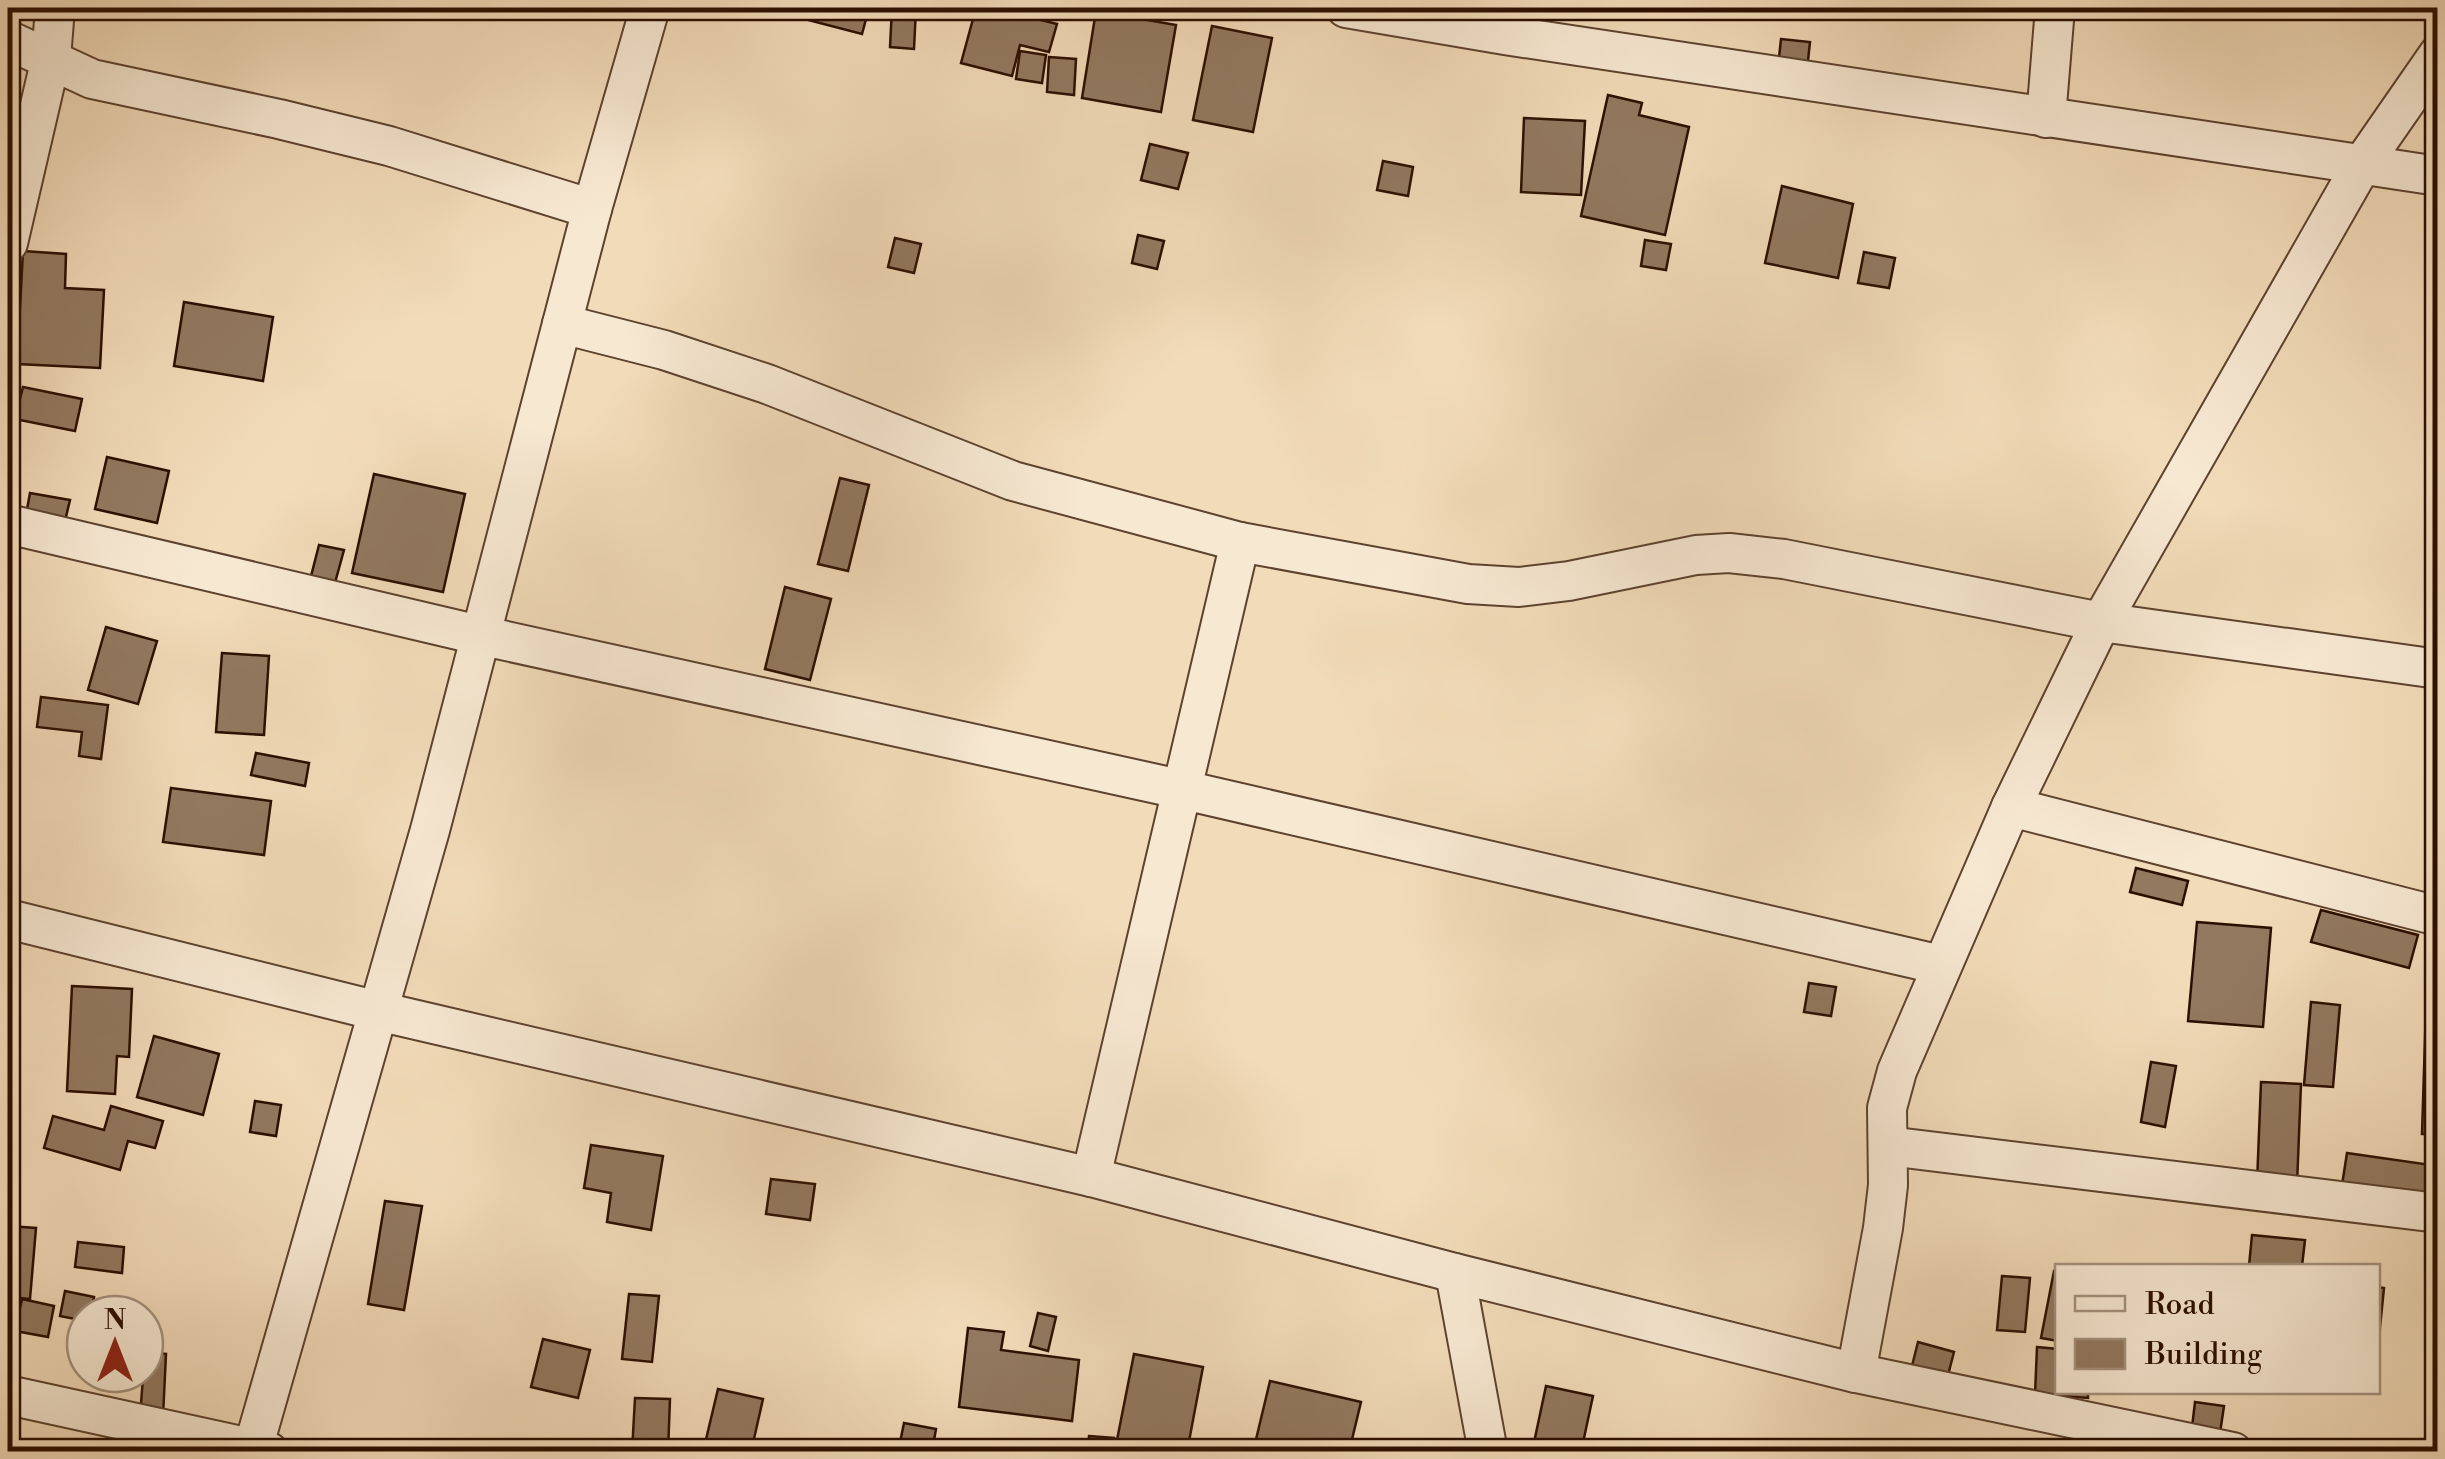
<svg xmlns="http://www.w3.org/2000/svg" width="2445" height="1459" font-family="'Libre Bodoni',serif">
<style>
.building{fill:#927960;stroke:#2b0f00;stroke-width:2.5}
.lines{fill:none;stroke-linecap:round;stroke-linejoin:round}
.minor-casing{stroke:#5d422e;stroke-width:42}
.minor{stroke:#f7e8d2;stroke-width:38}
</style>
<rect width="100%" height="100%" fill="#f2dbb9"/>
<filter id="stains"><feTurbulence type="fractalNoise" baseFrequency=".002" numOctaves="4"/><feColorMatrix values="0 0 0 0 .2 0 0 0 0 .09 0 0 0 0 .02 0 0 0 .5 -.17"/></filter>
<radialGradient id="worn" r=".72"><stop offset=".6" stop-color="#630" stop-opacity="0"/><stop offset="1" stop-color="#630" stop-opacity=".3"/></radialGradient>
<g class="building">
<polygon points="762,8 869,8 862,34"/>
<polygon points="892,8 916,8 914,49 890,47"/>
<polygon points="976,8 993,8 1057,24 1049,52 1020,45 1012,76 961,63"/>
<polygon points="1765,8 1793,8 1793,13 1765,11"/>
<polygon points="1096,11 1176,25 1161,112 1082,98"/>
<polygon points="1212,26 1272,38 1253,132 1193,120"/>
<polygon points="1781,39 1810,42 1807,70 1778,67"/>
<polygon points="1020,51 1046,55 1042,83 1016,79"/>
<polygon points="1049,57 1076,59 1074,95 1047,92"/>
<polygon points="1608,95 1642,103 1639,115 1689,127 1665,235 1581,216"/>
<polygon points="1524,118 1585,121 1581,195 1521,192"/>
<polygon points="1150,144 1188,153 1178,189 1141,180"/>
<polygon points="1383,161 1413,167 1408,196 1377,190"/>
<polygon points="1782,186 1853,204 1838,278 1765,263"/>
<polygon points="1138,235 1164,241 1157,269 1132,263"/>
<polygon points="895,238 921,244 914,273 888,267"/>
<polygon points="1645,240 1671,244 1666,270 1641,266"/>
<polygon points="23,251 66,254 65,288 104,290 100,368 17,364"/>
<polygon points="1864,252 1895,258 1889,288 1858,283"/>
<polygon points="184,302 273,317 263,381 174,366"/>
<polygon points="23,387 82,399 75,431 15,419"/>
<polygon points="107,457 169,471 157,523 95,509"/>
<polygon points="374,474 465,494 443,592 352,573"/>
<polygon points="840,478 869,485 848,571 818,564"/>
<polygon points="30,493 70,500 65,521 26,515"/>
<polygon points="319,545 344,550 333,590 309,584"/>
<polygon points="785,587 831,599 810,680 765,669"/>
<polygon points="106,627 157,641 138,704 88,690"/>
<polygon points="222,653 269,656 264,735 216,732"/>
<polygon points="41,697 108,705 101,759 79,756 82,732 37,727"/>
<polygon points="256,753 309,763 305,786 251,775"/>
<polygon points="171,788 271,801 264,855 163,842"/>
<polygon points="2136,868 2188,881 2182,905 2130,892"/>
<polygon points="2321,910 2418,935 2409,968 2311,942"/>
<polygon points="2197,922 2271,928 2263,1027 2188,1021"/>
<polygon points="1809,983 1836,987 1831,1016 1804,1012"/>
<polygon points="72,986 132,989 129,1057 117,1056 115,1094 67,1091"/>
<polygon points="2311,1002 2340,1005 2333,1087 2304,1085"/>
<polygon points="2426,1007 2438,1007 2438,1134 2422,1134"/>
<polygon points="154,1036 219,1054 203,1115 137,1097"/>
<polygon points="2151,1062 2176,1066 2165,1127 2141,1122"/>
<polygon points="2261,1082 2301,1084 2297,1185 2257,1183"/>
<polygon points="255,1101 281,1105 276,1136 250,1132"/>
<polygon points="111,1106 163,1121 155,1148 128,1141 120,1170 44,1148 53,1116 104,1130"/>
<polygon points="591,1145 663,1156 651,1230 607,1222 611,1193 584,1188"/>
<polygon points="2347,1153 2438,1166 2438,1198 2342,1185"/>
<polygon points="771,1179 815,1184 810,1220 766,1214"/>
<polygon points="385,1201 422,1206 404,1310 368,1304"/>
<polygon points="8,1226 36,1228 30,1299 8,1297"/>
<polygon points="2252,1235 2305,1240 2302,1266 2249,1266"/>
<polygon points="78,1242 124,1247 122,1273 75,1267"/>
<polygon points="2054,1271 2058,1272 2058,1341 2041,1338"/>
<polygon points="2002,1276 2030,1278 2025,1332 1997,1330"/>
<polygon points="2378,1287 2384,1288 2378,1347"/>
<polygon points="65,1291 94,1297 91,1314 85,1314 85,1321 60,1316"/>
<polygon points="629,1294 659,1296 652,1362 622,1359"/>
<polygon points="22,1299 54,1306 48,1337 15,1331"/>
<polygon points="1038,1313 1056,1317 1048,1351 1030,1346"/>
<polygon points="968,1328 1004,1332 1001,1350 1079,1360 1072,1421 959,1407"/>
<polygon points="543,1339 590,1350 578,1398 531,1387"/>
<polygon points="1918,1342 1954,1352 1947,1379 1911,1370"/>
<polygon points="2037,1347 2058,1349 2058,1392 2088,1392 2088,1398 2035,1394"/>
<polygon points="145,1352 166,1354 163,1417 140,1416"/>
<polygon points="1134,1354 1203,1367 1187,1452 1117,1440"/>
<polygon points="1270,1381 1361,1402 1349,1452 1253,1452"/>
<polygon points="1546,1386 1593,1396 1581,1452 1532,1452"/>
<polygon points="718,1389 763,1399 751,1452 703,1452"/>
<polygon points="635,1398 670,1399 668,1452 632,1452"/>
<polygon points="2195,1402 2224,1406 2219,1440 2191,1436"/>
<polygon points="904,1423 936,1429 932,1452 898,1452"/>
<polygon points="1089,1436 1114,1438 1113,1452 1088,1452"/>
</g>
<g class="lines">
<defs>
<g id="minor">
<polyline points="1346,8 1505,35 2438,176"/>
<polyline points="8,40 92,79 279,119 389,146 592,209"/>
<polyline points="2046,118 2055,8"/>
<polyline points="8,243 51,58 55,8"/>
<polyline points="562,324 664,350 767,384 1013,481 1240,542 1468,584 1519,587 1569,581 1696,555 1729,553 1784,559 2101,622 2438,669"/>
<polyline points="8,524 479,635 1184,790 1941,965"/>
<polyline points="2011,807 2438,916"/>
<polyline points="8,919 378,1011 1091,1177 1455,1273 1856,1373 2233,1452"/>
<polyline points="1888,1146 2438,1213"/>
<polyline points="1091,1177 1240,542"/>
<polyline points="1455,1273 1488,1452"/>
<polyline points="1856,1373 1883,1228 1888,1185 1887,1108 1897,1071 2011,807 2101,622 2361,166 2438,55"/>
<polyline points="8,1395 269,1452"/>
<polyline points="252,1452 430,830 592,209 650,8"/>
</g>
</defs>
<use href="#minor" class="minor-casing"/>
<use href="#minor" class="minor"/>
</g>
<rect width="2445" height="1459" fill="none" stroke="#f2dbb9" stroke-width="40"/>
<rect x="10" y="10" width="2425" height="1439" fill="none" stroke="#2b0f00" stroke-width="5"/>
<rect x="20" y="20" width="2405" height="1419" fill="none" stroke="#2b0f00" stroke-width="2.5"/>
<rect x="2055" y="1264" width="325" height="130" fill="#f7e8d2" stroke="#a5917e" stroke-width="2.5"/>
<rect x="2075" y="1296" width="50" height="15" fill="#f7e8d2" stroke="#a5917e" stroke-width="2.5"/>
<text x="2145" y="1314" font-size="30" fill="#2b0f00">Road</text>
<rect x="2075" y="1339" width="50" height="30" fill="#927960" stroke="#a5917e" stroke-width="2.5"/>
<text x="2145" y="1364" font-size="30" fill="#2b0f00">Building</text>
<g transform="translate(115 1344)"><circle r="48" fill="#f7e8d2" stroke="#a5917e" stroke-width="2.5"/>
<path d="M0-8L18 38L0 25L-18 38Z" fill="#8f2418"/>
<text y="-15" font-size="28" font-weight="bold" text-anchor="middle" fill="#2b0f00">N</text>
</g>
<rect width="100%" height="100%" filter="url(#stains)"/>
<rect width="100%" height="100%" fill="url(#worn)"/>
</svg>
